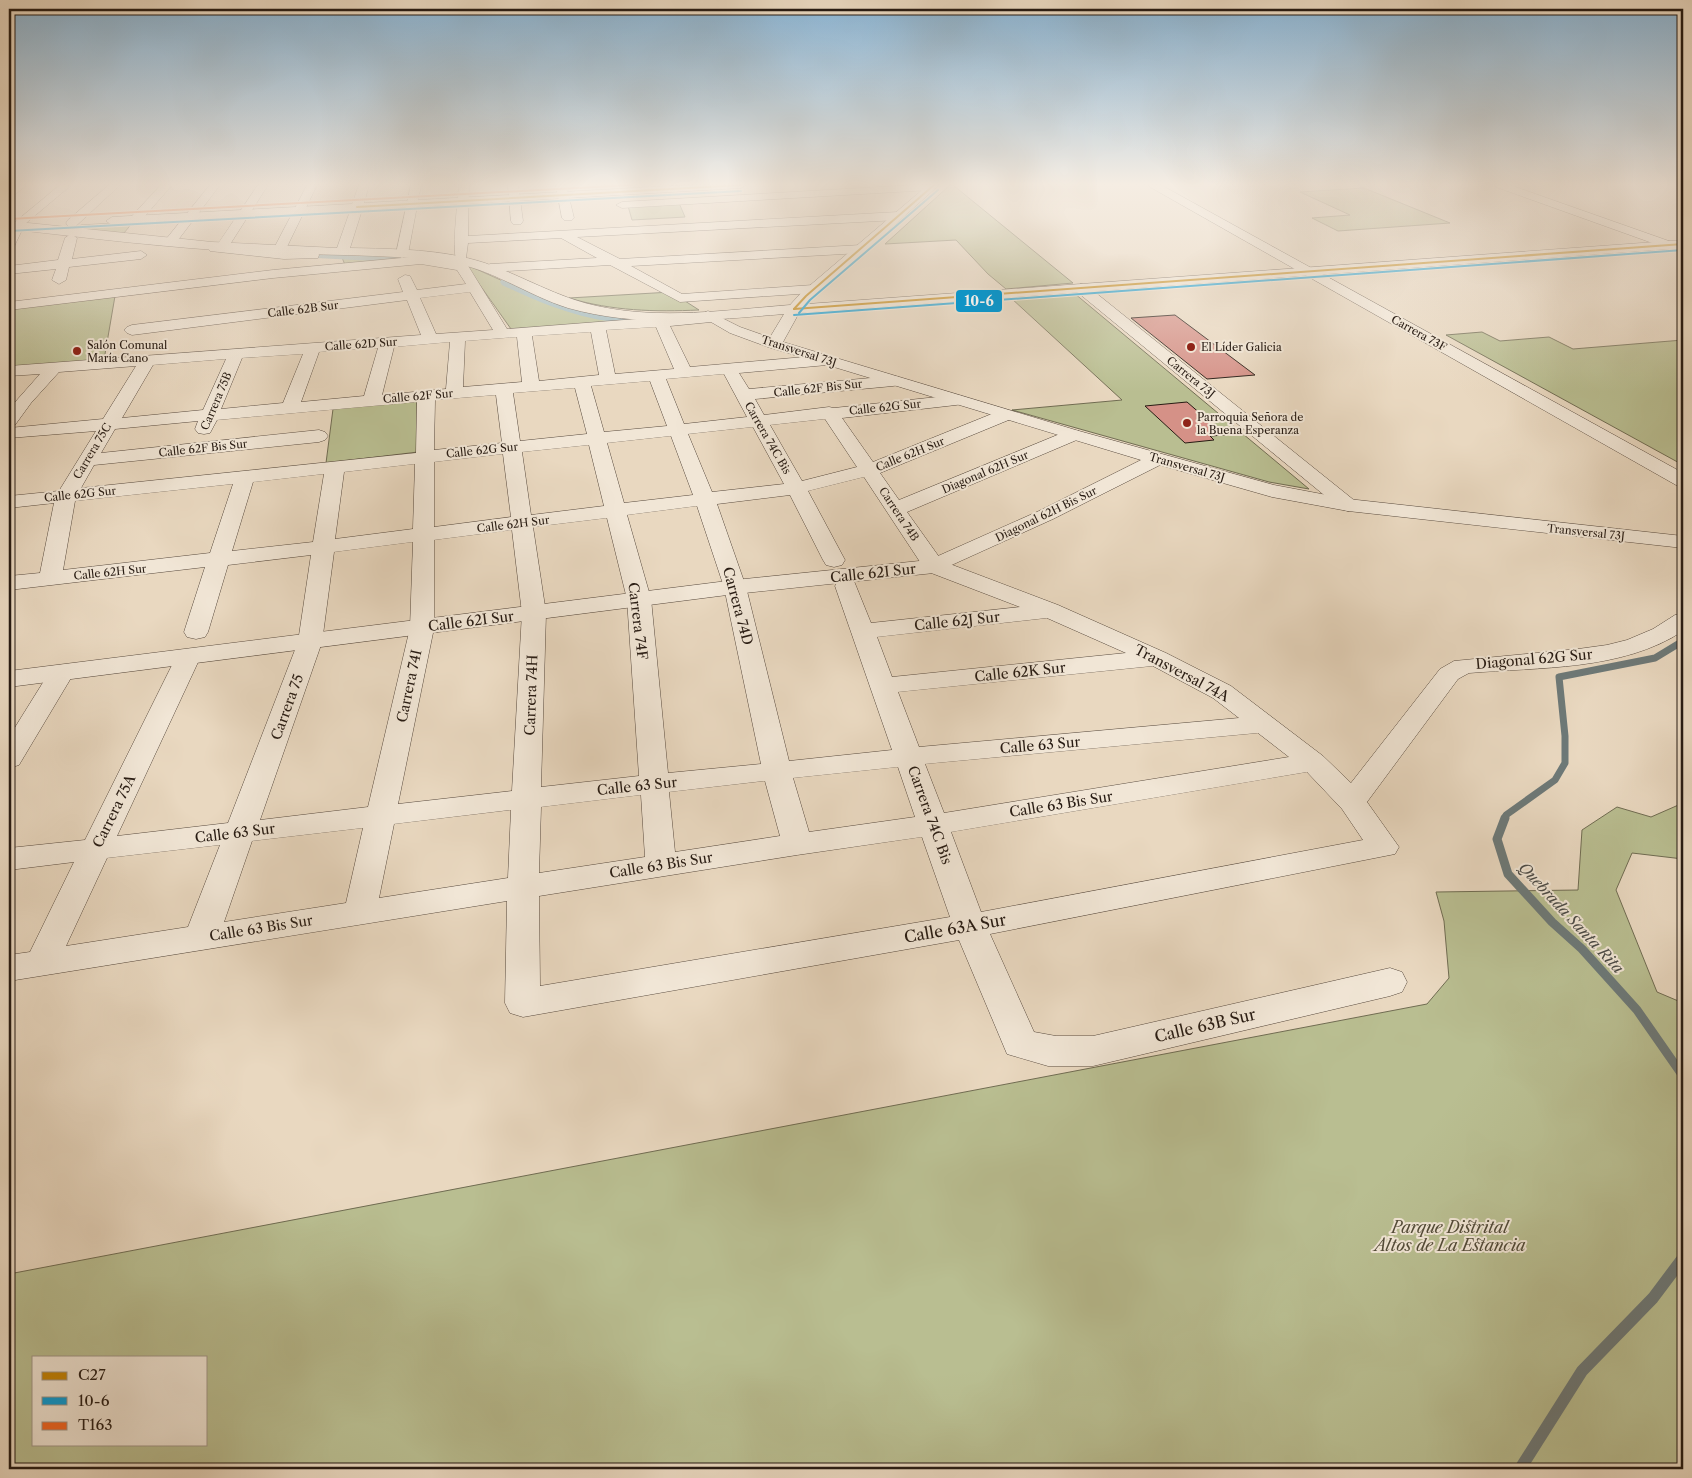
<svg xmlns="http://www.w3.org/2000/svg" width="1692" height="1478" font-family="'Libre Caslon Text',serif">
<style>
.green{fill:#b9be91;stroke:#706c52;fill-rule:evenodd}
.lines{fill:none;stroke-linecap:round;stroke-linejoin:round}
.stream-far2{stroke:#6d7978;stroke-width:7}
.stream-far1{stroke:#6d7978;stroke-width:9}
.stream{stroke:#6d7978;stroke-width:12}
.canal{fill:#9cb7bc;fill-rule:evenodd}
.building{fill:#d59187;stroke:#271b13}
.minor-casing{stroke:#584a3e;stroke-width:1}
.tertiary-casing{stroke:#584a3e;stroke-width:1}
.minor{fill:#f1e6d6;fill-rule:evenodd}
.tertiary{fill:#f1e6d6;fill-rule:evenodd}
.bus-1-casing{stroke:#f1e6d6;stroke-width:4}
.bus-2-casing{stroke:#f1e6d6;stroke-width:4}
.bus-3-casing{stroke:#f1e6d6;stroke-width:4}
.bus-1{stroke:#c38305;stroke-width:2}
.bus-2{stroke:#039cd9;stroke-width:2}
.bus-3{stroke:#f26522;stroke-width:2}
.poi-dot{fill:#8f2418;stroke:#f1e6d6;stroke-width:2}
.labels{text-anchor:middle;stroke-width:4;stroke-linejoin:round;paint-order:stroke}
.far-street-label{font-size:11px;fill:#271b13;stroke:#f1e6d6}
.far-poi-label{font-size:11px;fill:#271b13;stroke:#f1e6d6;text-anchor:start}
.street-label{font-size:14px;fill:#271b13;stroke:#f1e6d6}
.water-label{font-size:15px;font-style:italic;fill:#4a4a46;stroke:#f1e6d6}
.near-street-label{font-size:16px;fill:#271b13;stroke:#f1e6d6}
.near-park-label{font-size:16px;font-style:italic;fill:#534c39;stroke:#f1e6d6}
.line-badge{stroke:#f1e6d6;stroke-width:2}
.badge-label{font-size:14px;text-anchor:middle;font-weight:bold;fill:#fff}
</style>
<rect width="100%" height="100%" fill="#e9d8c0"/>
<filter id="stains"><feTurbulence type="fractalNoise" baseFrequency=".004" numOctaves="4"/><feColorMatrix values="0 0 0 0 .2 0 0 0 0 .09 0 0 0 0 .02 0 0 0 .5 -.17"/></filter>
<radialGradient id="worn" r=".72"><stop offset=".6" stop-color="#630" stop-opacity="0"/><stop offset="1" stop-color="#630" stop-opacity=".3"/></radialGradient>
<g class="green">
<polygon points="950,185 953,185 1073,283 1006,289 988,274 956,240 885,244"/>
<polygon points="1364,188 1450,223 1338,231 1312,218 1350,215 1300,192"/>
<polygon points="679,203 685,217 632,220 628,206"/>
<polygon points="133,222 124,233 76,229 81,225"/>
<polygon points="341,255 415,258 345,265"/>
<polygon points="465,264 554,304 607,317 646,320 511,329"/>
<path d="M671 292 699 310C655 312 612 311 569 298Z"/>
<polygon points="1074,293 1309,489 1269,482 1012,410 1122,400 1011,298"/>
<polygon points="115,296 104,360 9,367 9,308"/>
<polygon points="1482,332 1500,341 1549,337 1573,349 1683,340 1683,465 1446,335"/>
<polygon points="417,400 418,452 326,463 333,409"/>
<path d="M1683 803V859L1632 853 1616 890 1657 992 1683 1003V1469H9V1274L1427 1004 1449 978 1444 921 1436 892 1578 890 1582 830 1617 807 1651 817ZM34 1357H206V1444H34Z"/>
</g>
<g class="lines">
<polyline class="stream-far2" points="1505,819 1506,815 1555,780 1565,763 1565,736 1559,677 1655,658 1683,641"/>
<polyline class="stream-far1" points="1505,818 1497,839 1508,874 1552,922 1582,949 1637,1010 1683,1076"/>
<polyline class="stream" points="1520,1469 1582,1371 1653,1298 1683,1258"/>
<g class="canal">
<polygon points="281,249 435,256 442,260 435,264 276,256 275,253 276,250"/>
<path d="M507 278 585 308 612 313 646 316 651 317 653 320 651 323C644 325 636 324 628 323 583 321 542 304 502 285L500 282 502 279Z"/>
</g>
</g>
<g class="building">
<polygon points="1175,315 1255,375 1207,379 1131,318"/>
<polygon points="1187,402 1225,435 1210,436 1214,440 1185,443 1145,406"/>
</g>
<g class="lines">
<defs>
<g id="minor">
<polygon points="15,185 27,185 13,196 9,197 9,189"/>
<polygon points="60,185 68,185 69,187 19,229 21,232 13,249 9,250 9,232 14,229 12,226 14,223"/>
<polygon points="109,185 120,185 76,226 68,226 66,223 68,220"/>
<polygon points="161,185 172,185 139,223 131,223 129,220 131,217"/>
<polygon points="210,185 220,185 175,244 167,244 165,241 167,238"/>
<polygon points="258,185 268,185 229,246 273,250 307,185 317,185 285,251 313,251 318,252 319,255 318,258 284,259 210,251 208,248 210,245 217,245"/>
<polygon points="411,185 421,185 408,254 402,258 396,254"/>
<path d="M459 185H469L468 236 898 212 904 216 898 220 577 237 620 259 861 245 867 249 861 253 631 266 682 294 813 285 820 289 813 293 680 302 610 265 490 272 483 268 490 264 597 258 561 238 468 243 466 258H456C452 249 458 198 459 185Z"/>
<polygon points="508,185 518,185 523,221 521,224 513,224 511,221"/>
<polygon points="556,185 566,185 574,218 572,220 564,220 562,218"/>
<polygon points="914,185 935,185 936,187 931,190 622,208 616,205 622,202"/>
<polygon points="1149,185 1161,185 1683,473 1683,487 1676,485 1150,187"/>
<polygon points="1495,185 1510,185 1683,246 1683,254 1496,187"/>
<polygon points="71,234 77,238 72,259 141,251 147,255 141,259 69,267 66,280 59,284 52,280 56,269 9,274 9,266 58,260 65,238"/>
<path d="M445 254 451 258 449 261 467 264 507 329 701 314 708 311 740 327 780 341 782 344 780 347H768L730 333 711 322 670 326 690 367 827 355 833 357 835 360 833 363 827 365 739 373 749 389 893 376 899 377 901 381 899 385 893 386 755 399 764 415 829 407 834 408 956 395 962 396 965 400 962 404 956 405 842 418 873 462 999 411 1005 410 1011 411 1014 415 1011 419 880 473 899 500 1067 431 1073 430 1079 431 1082 435 1079 439 907 512 942 561 1058 605 1166 653 1231 686 1323 756 1351 783 1440 669 1454 661 1578 649 1607 645 1627 640 1653 629 1675 615 1683 613V631C1622 671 1539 667 1469 673L1458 679 1367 802 1399 847 1395 854 990 934 1034 1032 1056 1036H1093L1390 968 1402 972 1407 982 1402 992 1390 996 1093 1066H1048L1007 1054 959 940 523 1017 510 1013 505 1003 507 901 9 981V955L30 952 74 862 9 870V848L85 840 178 653 187 650 196 653 200 658 117 836 228 823 298 642 311 555 228 565 208 632 205 637 196 639 187 637 184 632 205 567 9 590V576L40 573 54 503 9 508V496L59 491 96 431 9 438V428L103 419 136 366 59 372 31 403 15 425 9 426V409L40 374 9 376V366L421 335 407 300 132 335 127 333 124 330 127 327 132 325 403 292 398 279 405 275 410 276 417 290 466 284 457 270 421 264 273 278 9 310V302L273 270ZM470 292 493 330 436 334 420 298ZM656 327 674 369 615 374 606 330ZM591 332 599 375 539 381 532 336ZM517 337 522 382 463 387 465 341ZM450 342 446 389 382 395 394 347ZM378 348 364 396 301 402 319 352ZM303 354 283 403 221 409 242 358ZM226 359 203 410 122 418 153 365ZM724 374 747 417 684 424 666 379ZM650 381 667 426 604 432 591 386ZM575 388 587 434 520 441 513 393ZM496 395 502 443 434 450 435 400ZM417 402 416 453 81 488 94 465 319 442 325 440 328 436 325 432 319 430 101 453 115 429 198 421 195 429 198 433 204 434 210 433 217 420ZM825 419 857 467 802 481 770 425ZM753 427 784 484 712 492 688 434ZM671 436 693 495 624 503 607 443ZM589 445 604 506 531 515 522 452ZM503 454 511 517 434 527V462ZM415 464 413 529 335 539 344 472ZM324 474 313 542 232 551 253 482ZM864 477 926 571 1020 607 871 623 854 581 846 579 838 581 835 586 892 750 789 761 746 587 717 504 790 495 823 560 826 565 834 567 842 565 845 560 808 491ZM233 484 210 553 63 570 75 501ZM697 506 724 587 761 764 668 773 651 599 627 515ZM607 518 627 599 639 776 541 787 546 613 533 527ZM512 530 522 613 512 791 398 804 434 628V540ZM413 542 410 628 368 807 260 820 322 642 334 552ZM1047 618 1126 653 892 677 877 637ZM1153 666 1213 698 1239 718 919 747 898 692ZM1258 733 1289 757 944 813 925 764ZM898 767 915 817 809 832 793 778ZM1307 772 1342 809 1363 840 981 912 951 832ZM765 781 780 836 675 852 669 792ZM641 795 645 857 539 873 541 807ZM511 810 508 878 379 898 394 824ZM363 828 346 903 224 922 252 841ZM922 837 950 917 540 986 539 896 797 855ZM220 845 188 927 66 946 107 858Z"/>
<polygon points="1081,284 1086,285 1355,501 1358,505 1355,509 1348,511 1341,509 1076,291 1074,288"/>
<polygon points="61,665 70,668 74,673 19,765 9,768 9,737 52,668"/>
</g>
<path id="tertiary" d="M359 185H369L364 203 688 185H746L741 188 362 210 350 248C395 249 442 249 485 263 523 276 558 298 597 306 660 320 727 310 790 305L801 293 928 185H939L807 304 1683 240V248L799 313 783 342 1079 431 1274 485 1348 499 1683 536V548L1348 511 1272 497 1160 465 1053 519 934 573 735 594 9 687V671L735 580 929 560 1039 511 1141 460 768 347 766 344 784 314C711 320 639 328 568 308 526 295 490 267 446 262 381 253 315 256 249 252 169 248 89 238 9 229V221L212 242 337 248 350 211 112 225 106 221 112 217 352 204Z"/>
</defs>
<use href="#minor" class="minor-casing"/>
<use href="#tertiary" class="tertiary-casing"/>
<use href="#minor" class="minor"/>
<use href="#tertiary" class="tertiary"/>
<defs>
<g id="bus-1">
<polyline points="357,207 741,185"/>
<polyline points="794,309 1683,244"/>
<polyline points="794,309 806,296 934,185"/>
</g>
<g id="bus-2">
<polyline points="9,231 741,191"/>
<polyline points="799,313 810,300 938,190"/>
<polyline points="794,315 1683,250"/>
</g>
<polyline id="bus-3" points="9,219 631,185"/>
</defs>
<use href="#bus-1" class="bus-1-casing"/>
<use href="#bus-2" class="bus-2-casing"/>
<use href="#bus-3" class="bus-3-casing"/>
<use href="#bus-1" class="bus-1"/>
<use href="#bus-2" class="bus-2"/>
<use href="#bus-3" class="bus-3"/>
</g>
<linearGradient id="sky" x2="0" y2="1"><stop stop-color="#89b5d6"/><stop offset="0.47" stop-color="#f5ede3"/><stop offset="1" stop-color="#f5ede3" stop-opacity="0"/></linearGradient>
<rect width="1692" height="392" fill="url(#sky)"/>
<g class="poi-dot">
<circle cx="1191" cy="347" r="5"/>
<circle cx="77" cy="351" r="5"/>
<circle cx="1187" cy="423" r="5"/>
</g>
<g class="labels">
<g class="far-street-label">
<text transform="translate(303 309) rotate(-7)" y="4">Calle 62B Sur</text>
<text transform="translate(1419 333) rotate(29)" y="4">Carrera 73F</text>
<text transform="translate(361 344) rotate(-4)" y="4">Calle 62D Sur</text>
<text transform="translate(799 351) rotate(18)" y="4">Transversal 73J</text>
<text transform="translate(1191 377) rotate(39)" y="4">Carrera 73J</text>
<text transform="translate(818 388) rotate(-6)" y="4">Calle 62F Bis Sur</text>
<text transform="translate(418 396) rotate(-5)" y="4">Calle 62F Sur</text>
<text transform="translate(216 401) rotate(-67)" y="4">Carrera 75B</text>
<text transform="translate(885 407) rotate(-6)" y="4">Calle 62G Sur</text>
<text transform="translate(768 438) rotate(60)" y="4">Carrera 74C Bis</text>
<text transform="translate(203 448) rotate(-6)" y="4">Calle 62F Bis Sur</text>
<text transform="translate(482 450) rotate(-6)" y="4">Calle 62G Sur</text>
<text transform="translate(92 451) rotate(-59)" y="4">Carrera 75C</text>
<text transform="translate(910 454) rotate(-22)" y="4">Calle 62H Sur</text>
<text transform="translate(1187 467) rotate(16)" y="4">Transversal 73J</text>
<text transform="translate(985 472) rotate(-23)" y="4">Diagonal 62H Sur</text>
<text transform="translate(80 494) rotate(-6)" y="4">Calle 62G Sur</text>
<text transform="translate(899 514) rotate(56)" y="4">Carrera 74B</text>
<text transform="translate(1046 514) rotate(-26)" y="4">Diagonal 62H Bis Sur</text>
<text transform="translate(513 524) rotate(-7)" y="4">Calle 62H Sur</text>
<text transform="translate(1586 532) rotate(6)" y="4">Transversal 73J</text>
<text transform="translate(110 572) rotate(-6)" y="4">Calle 62H Sur</text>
</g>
<g class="far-poi-label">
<text x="87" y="349">Salón Comunal<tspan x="87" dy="13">María Cano</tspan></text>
<text x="1201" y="351">El Líder Galicia</text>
<text x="1197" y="421">Parroquia Señora de<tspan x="1197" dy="13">la Buena Esperanza</tspan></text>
</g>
<g class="street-label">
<text transform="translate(873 573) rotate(-6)" y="5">Calle 62I Sur</text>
<text transform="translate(738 606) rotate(75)" y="5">Carrera 74D</text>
<text transform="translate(471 621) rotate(-7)" y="5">Calle 62I Sur</text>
<text transform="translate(638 621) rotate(83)" y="5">Carrera 74F</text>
<text transform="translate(957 621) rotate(-6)" y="5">Calle 62J Sur</text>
<text transform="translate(1534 659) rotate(-5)" y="5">Diagonal 62G Sur</text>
<text transform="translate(1020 672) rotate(-6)" y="5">Calle 62K Sur</text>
<text transform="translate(1182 673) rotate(28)" y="5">Transversal 74A</text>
<text transform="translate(409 686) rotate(-78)" y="5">Carrera 74I</text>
<text transform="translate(531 695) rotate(-88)" y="5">Carrera 74H</text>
<text transform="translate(287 707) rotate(-70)" y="5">Carrera 75</text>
<text transform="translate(1040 745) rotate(-5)" y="5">Calle 63 Sur</text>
<text transform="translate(637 786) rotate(-6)" y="5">Calle 63 Sur</text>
<text transform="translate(1061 804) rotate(-9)" y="5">Calle 63 Bis Sur</text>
<text transform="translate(114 811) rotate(-64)" y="5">Carrera 75A</text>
<text transform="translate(930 815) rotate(70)" y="5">Carrera 74C Bis</text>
<text transform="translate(235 833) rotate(-7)" y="5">Calle 63 Sur</text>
<text transform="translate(661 865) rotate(-9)" y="5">Calle 63 Bis Sur</text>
<text transform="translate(261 928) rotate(-9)" y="5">Calle 63 Bis Sur</text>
</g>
<g class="water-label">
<text transform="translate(1571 918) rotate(47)" y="5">Quebrada Santa Rita</text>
</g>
<g class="near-street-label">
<text transform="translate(955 928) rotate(-10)" y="6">Calle 63A Sur</text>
<text transform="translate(1205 1025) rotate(-13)" y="6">Calle 63B Sur</text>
</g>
<g class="near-park-label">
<text x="1450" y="1233">Parque Distrital<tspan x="1450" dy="18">Altos de La Estancia</tspan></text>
</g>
</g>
<rect class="line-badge" x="955" y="289" width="48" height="24" rx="5" fill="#039cd9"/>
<g class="badge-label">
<text x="979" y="306">10-6</text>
</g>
<rect width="1692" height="1478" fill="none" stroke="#e9d8c0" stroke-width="30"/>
<rect x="10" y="10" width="1672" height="1458" fill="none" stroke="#271b13" stroke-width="2.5"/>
<rect x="15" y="15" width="1662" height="1448" fill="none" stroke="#271b13"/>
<rect x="32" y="1356" width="175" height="90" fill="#f1e6d6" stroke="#a09588"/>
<rect x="42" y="1372" width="25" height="8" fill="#c38305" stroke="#a09588"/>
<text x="78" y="1380" font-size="15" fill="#271b13">C27</text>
<rect x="42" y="1397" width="25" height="8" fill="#039cd9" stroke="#a09588"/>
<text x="78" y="1406" font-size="15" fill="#271b13">10-6</text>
<rect x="42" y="1422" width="25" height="8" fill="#f26522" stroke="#a09588"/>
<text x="78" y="1430" font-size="15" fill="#271b13">T163</text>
<rect width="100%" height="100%" filter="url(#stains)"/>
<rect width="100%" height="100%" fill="url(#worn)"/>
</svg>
